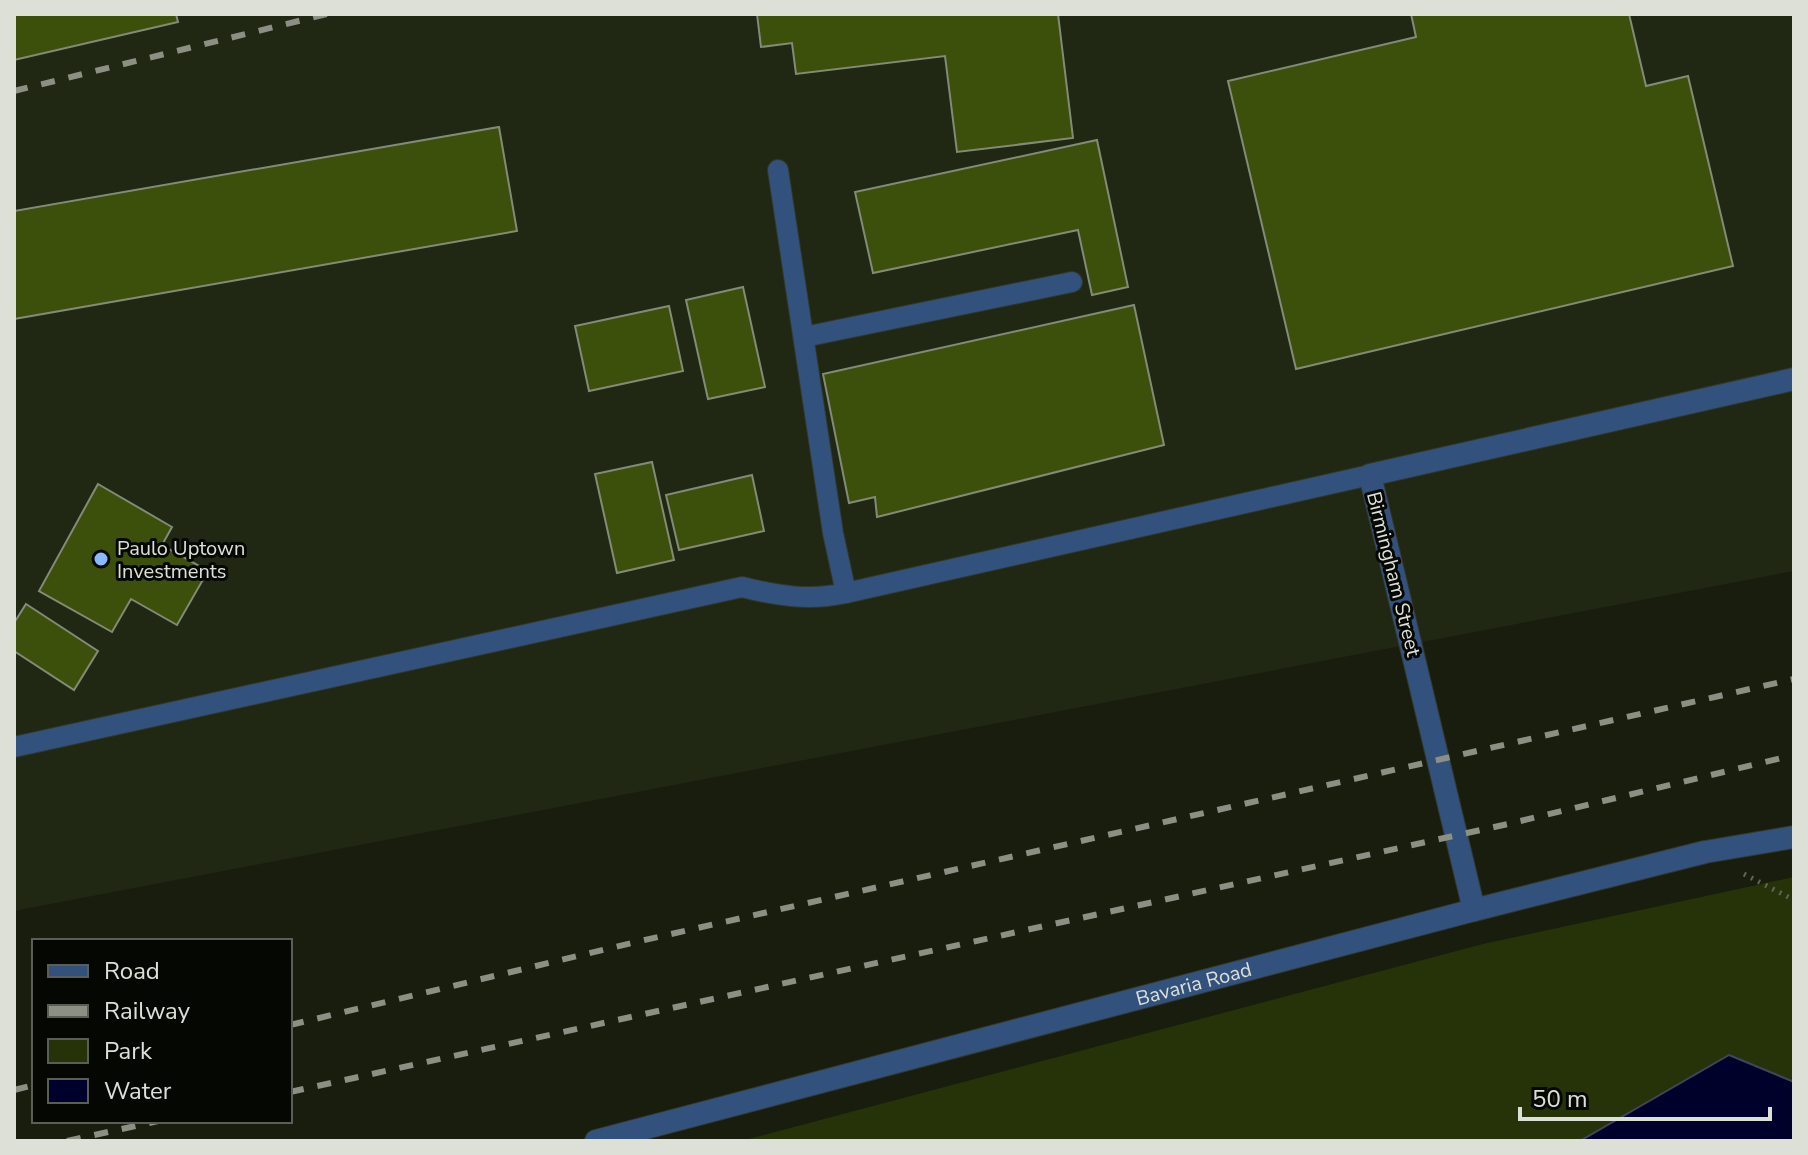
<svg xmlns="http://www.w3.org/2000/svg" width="1808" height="1155" font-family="'Nunito Sans',sans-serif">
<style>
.built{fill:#202712}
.green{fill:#263309}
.water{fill:#00012b;stroke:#42445e;stroke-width:2}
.building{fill:#3c500c;stroke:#838b78;stroke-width:2}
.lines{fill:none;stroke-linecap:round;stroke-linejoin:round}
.service-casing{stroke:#33382a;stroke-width:22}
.minor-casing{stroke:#33382a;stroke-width:24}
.tertiary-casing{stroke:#33382a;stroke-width:24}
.path{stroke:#616558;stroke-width:5;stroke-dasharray:2 6;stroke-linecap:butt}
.service{stroke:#32517c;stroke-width:20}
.minor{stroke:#32517c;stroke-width:22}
.tertiary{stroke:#32517c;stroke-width:22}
.rail{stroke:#8c9084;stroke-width:6;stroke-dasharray:14 14;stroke-linecap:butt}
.poi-dot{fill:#89bafc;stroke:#050703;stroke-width:3}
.labels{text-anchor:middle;stroke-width:6;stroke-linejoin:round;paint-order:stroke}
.poi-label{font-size:20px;fill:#dce0d6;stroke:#050703;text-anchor:start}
.street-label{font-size:20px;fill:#dce0d6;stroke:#050703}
</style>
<rect width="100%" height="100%" fill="#181d0e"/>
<polygon class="built" points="14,14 1794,14 1794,571 14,911"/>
<polygon class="green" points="1794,877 1794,1082 1729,1055 1580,1141 741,1141 1483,944"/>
<polygon class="water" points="1729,1055 1794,1082 1794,1141 1580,1141"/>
<g class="building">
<polygon points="14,14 176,14 178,22 14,60"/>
<polygon points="757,14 1058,14 1073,138 957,152 945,56 796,74 792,43 761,47"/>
<polygon points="1411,14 1629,14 1646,86 1688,76 1733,266 1296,369 1228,81 1416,37"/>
<polygon points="499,127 517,231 14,319 14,211"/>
<polygon points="1097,140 1128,287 1092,295 1078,230 873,273 855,192"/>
<polygon points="743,287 765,387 708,399 686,300"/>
<polygon points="1134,305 1164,445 877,517 875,497 849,503 823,374"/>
<polygon points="669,306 683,371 589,391 575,326"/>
<polygon points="652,462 674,560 617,573 595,474"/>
<polygon points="752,475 764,531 679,550 666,495"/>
<polygon points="98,484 172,527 162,545 208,571 177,625 131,599 112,632 39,591"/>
<polygon points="26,604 98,651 74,690 14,651 14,623"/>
</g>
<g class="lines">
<defs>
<g id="service">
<polyline points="778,170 833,533 846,593 1370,475"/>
<polyline points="804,337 1072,282"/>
<path d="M14 747 742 587C778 596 809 601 846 593"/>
</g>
<polyline id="minor" points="1474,910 1705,852 1794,837"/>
<g id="tertiary">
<path id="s1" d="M596 1141 1474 910 1370 475 1794 379"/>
</g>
</defs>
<use href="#service" class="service-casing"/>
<use href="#minor" class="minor-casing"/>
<use href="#tertiary" class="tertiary-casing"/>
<polyline class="path" points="1744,874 1794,900"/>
<use href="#service" class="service"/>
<use href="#minor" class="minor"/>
<use href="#tertiary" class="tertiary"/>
<g class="rail">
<polyline points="14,91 327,14"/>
<polyline points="290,1025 636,942 1794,679"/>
<polyline points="14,1090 34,1085"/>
<polyline points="290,1092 1508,824 1794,755"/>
<polyline points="67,1141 158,1121"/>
</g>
</g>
<circle class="poi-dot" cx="101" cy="559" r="8"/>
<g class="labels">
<g class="poi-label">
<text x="117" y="555">Paulo Uptown<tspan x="117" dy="23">Investments</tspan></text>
</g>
<g class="street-label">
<text transform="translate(1394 574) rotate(76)" y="7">Birmingham Street</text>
<text dy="7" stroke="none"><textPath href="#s1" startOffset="618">Bavaria Road</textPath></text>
</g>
</g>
<rect width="1808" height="1155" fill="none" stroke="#dce0d6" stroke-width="32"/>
<rect x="32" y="939" width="260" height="184" fill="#050703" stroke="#5b5e57" stroke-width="2"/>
<rect x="48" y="965" width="40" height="12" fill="#32517c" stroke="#5b5e57" stroke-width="2"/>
<text x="104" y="979" font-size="24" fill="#dce0d6">Road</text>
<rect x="48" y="1005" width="40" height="12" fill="#8c9084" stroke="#5b5e57" stroke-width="2"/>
<text x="104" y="1019" font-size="24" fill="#dce0d6">Railway</text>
<rect x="48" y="1039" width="40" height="24" fill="#263309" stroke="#5b5e57" stroke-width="2"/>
<text x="104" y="1059" font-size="24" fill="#dce0d6">Park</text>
<rect x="48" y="1079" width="40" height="24" fill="#00012b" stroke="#5b5e57" stroke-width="2"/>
<text x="104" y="1099" font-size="24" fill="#dce0d6">Water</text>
<path d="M1520 1107v12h250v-12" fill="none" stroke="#dce0d6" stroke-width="4"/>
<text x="1532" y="1107" font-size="24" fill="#dce0d6" stroke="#050703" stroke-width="6" paint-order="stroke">50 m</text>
</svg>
